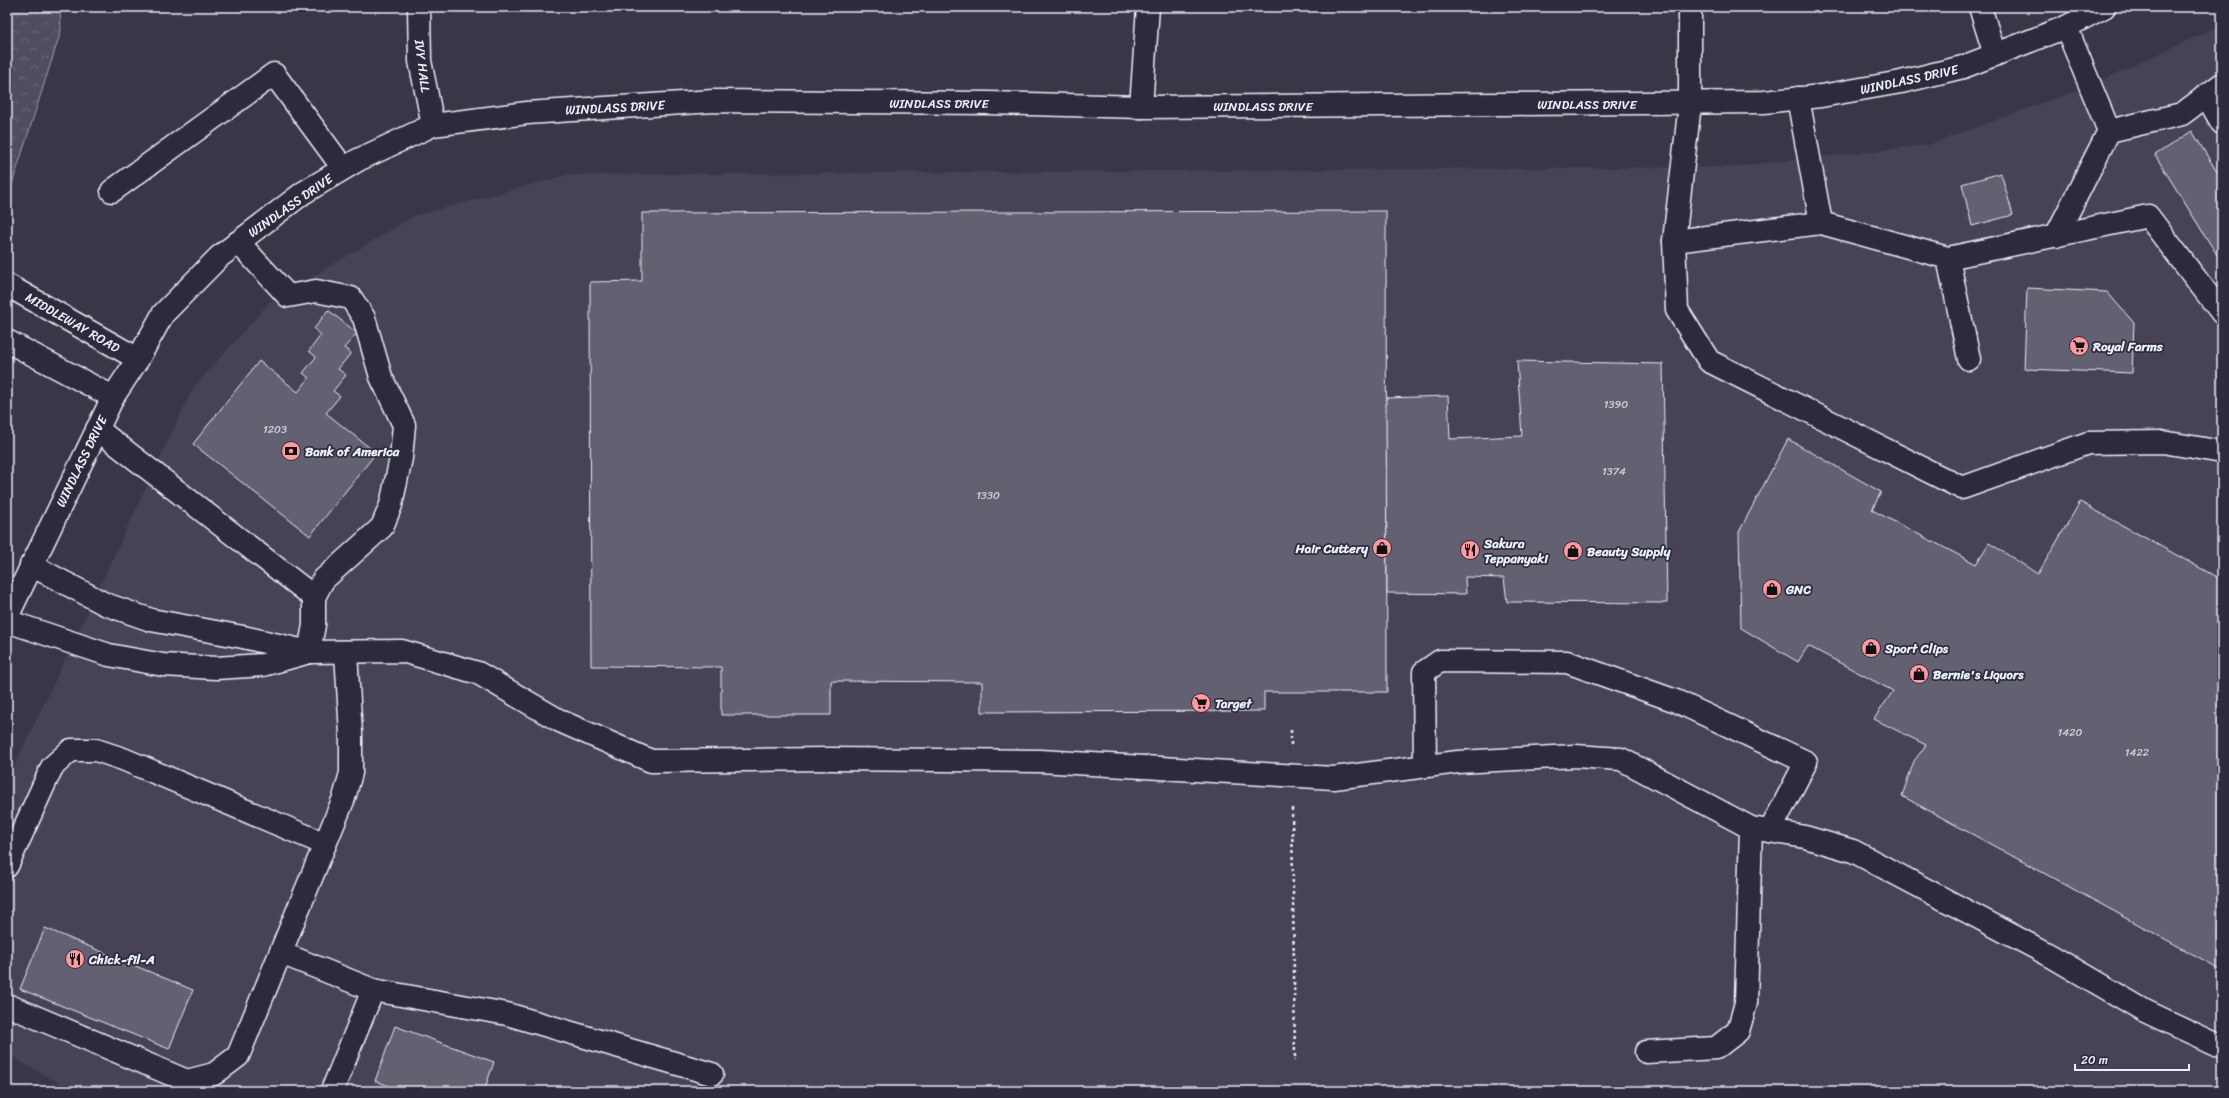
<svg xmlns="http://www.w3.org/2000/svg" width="2229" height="1098" font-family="Sriracha,sans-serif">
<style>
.built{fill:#464354}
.forest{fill:url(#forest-crowns);stroke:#9ca0ac}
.building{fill:#636171;stroke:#e8f1f8}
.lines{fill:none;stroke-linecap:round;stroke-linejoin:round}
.minor-casing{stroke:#e8f1f8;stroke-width:25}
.path{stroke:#e8f1f8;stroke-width:2.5;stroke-dasharray:3 3;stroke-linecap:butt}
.minor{stroke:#2f2a3d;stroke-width:22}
.labels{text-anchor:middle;stroke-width:3.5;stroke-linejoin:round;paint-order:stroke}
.number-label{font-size:11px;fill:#c7cdd6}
.street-label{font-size:13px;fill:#e8f1f8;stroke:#2f2a3d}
.poi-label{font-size:13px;font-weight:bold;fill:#e8f1f8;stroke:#2f2a3d;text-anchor:start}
</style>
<defs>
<pattern id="forest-crowns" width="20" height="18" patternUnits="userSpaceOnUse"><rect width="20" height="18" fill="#504e5f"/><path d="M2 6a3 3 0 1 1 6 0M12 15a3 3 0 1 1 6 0" fill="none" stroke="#696877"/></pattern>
</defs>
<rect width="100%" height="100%" fill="#3a3648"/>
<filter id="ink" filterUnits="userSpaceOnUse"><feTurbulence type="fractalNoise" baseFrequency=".025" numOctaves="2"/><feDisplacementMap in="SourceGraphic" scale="8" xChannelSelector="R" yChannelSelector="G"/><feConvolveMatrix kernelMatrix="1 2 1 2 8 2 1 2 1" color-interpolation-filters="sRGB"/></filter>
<g filter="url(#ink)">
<polygon class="built" points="2221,25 2222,1091 73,1091 7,1054 7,782 193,388 270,302 414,216 567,175 1730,167 1928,145 2094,84"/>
<polygon class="forest" points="7,7 60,7 61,31 7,200"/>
<g class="building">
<polygon points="334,7 379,7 334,9"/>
<polygon points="2192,131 2222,180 2222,263 2155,155"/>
<polygon points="2001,173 2013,215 1972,226 1962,184"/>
<polygon points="1386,211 1387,692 1264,692 1264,711 982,712 982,682 831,681 831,715 721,715 721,667 591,666 590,282 642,281 642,213"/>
<polygon points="2027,288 2107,292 2134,323 2132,373 2024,369"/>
<polygon points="328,310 357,333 344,348 351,353 338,369 346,375 333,391 340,396 326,413 376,453 310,536 193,444 259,361 298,392 309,378 303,373 316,357 309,351 321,335 314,329"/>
<polygon points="1517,361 1663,364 1667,603 1507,602 1504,578 1465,577 1466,594 1387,593 1386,398 1448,396 1450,439 1522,436"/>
<polygon points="1788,439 1881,492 1872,510 1976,564 1989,543 2038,574 2080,502 2222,580 2222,970 1902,796 1914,761 1926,745 1874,719 1893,691 1808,646 1798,662 1741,628 1739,532"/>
<polygon points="45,928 193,990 169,1049 20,989"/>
<polygon points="395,1026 494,1062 484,1091 404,1091 375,1081"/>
</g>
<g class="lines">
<defs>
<g id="minor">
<polyline points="419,7 420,61 433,125"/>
<polyline points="1690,7 1690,104 1674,241 1677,310 1709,361 1962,488 2088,443 2163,442 2222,452"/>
<polyline points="1980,7 1995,55"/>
<polyline points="2206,95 2222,123"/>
<polyline points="1798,98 1821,223 1948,258 2148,216 2222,313"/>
<polyline points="1141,107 1148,7"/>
<polyline points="2109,131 2182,114 2222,84"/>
<polyline points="112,191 274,74 343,168"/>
<polyline points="2056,236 2109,131 2066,27"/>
<polyline points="1674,241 1821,223"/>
<polyline points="238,242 288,296 316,291 351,298 364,318 381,377 404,425 401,458 391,505 382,527 323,580 314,597 314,625 309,652"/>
<polyline points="1948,258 1969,359"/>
<polyline points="7,285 138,359"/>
<polyline points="7,341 113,397"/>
<polyline points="97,429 314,597"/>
<polyline points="31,565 105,604 151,620 243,637 309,652 402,651 478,673 560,721 651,761 830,759 1040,761 1334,778 1458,762 1575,756 1621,759 1751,828 1805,837 1853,851 2051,956 2145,1011 2222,1047"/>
<polyline points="7,617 113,397 138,359 163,314 219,257 303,193 358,160 433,125 527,113 714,101 989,103 1141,107 1764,102 1821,96 1901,82 1963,67 2066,27 2104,7"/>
<polyline points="7,621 109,655 163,665 216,668 263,665 306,653"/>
<polyline points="1425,766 1424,672 1440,661 1567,662 1676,701 1806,762 1770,831"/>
<polyline points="7,866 52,767 71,750 96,750 123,759 325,844"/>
<polyline points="281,953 373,990 507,1014 712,1074"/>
<polyline points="7,1005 187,1081 214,1074 238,1056 344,798 351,773 351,734 346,653"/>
<polyline points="1646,1052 1716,1048 1738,1031 1746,1003 1751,828"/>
<polyline points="332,1091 373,990"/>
</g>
</defs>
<use href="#minor" class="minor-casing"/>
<g class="path">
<polyline points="1291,730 1291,745"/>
<polyline points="1292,808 1295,1061"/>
</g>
<use href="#minor" class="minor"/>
</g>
</g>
<defs>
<symbol id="supermarket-disc" viewBox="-11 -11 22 22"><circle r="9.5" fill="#ff9aa2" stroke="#2f2a3d"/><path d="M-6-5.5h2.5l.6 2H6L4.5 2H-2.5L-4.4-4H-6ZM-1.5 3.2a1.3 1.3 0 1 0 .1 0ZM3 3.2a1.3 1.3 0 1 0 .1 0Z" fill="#111"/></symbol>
<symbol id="bank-disc" viewBox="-11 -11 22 22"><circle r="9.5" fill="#ff9aa2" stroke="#2f2a3d"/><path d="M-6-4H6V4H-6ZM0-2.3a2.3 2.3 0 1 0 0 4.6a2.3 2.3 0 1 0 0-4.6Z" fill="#111"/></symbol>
<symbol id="shop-disc" viewBox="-11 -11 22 22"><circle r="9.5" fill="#ff9aa2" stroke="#2f2a3d"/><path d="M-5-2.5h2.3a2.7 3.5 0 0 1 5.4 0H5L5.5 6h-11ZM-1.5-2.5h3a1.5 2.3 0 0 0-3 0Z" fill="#111"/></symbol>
<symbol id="restaurant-disc" viewBox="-11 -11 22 22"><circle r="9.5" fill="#ff9aa2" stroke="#2f2a3d"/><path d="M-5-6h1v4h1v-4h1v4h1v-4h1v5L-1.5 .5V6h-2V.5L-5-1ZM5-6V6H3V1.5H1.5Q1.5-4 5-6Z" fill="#111"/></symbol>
</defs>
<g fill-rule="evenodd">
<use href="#supermarket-disc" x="2068" y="335" width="22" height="22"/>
<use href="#bank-disc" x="280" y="440" width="22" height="22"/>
<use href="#shop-disc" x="1371" y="537" width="22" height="22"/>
<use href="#restaurant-disc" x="1459" y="539" width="22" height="22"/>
<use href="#shop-disc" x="1562" y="540" width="22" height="22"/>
<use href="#shop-disc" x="1761" y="578" width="22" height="22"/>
<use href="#shop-disc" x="1860" y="637" width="22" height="22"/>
<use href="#shop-disc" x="1908" y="663" width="22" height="22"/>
<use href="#supermarket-disc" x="1190" y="692" width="22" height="22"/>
<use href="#restaurant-disc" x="64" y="948" width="22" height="22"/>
</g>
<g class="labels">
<g class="number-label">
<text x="1616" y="408">1390</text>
<text x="275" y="433">1203</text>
<text x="1614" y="475">1374</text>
<text x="988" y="499">1330</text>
<text x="2070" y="736">1420</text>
<text x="2137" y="756">1422</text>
</g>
<g class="street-label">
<text transform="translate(423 66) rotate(83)" y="5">IVY HALL</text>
<text transform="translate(1909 79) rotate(-12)" y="5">WINDLASS DRIVE</text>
<text x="939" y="108">WINDLASS DRIVE</text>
<text x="1587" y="109">WINDLASS DRIVE</text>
<text x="1263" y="111">WINDLASS DRIVE</text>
<text transform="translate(615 107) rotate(-3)" y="5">WINDLASS DRIVE</text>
<text transform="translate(290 205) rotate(-35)" y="5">WINDLASS DRIVE</text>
<text transform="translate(73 322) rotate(30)" y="5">MIDDLEWAY ROAD</text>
<text transform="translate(81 461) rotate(-64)" y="5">WINDLASS DRIVE</text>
</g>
<g class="poi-label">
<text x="2093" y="351">Royal Farms</text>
<text x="305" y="456">Bank of America</text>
<text x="1484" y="548">Sakura<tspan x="1484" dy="15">Teppanyaki</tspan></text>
<text x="1368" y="553" text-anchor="end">Hair Cuttery</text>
<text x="1587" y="556">Beauty Supply</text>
<text x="1786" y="594">GNC</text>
<text x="1885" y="653">Sport Clips</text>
<text x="1933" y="679">Bernie's Liquors</text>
<text x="1215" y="708">Target</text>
<text x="89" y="964">Chick-fil-A</text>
</g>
</g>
<rect width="2229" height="1098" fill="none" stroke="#2f2a3d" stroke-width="24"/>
<rect x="12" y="12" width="2205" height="1074" fill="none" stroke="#e8f1f8" stroke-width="1.5" filter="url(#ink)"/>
<path d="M2075 1064v6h114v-6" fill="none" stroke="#e8f1f8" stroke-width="2"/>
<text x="2081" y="1064" font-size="12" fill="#e8f1f8" stroke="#2f2a3d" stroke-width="3" paint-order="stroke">20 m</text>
</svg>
